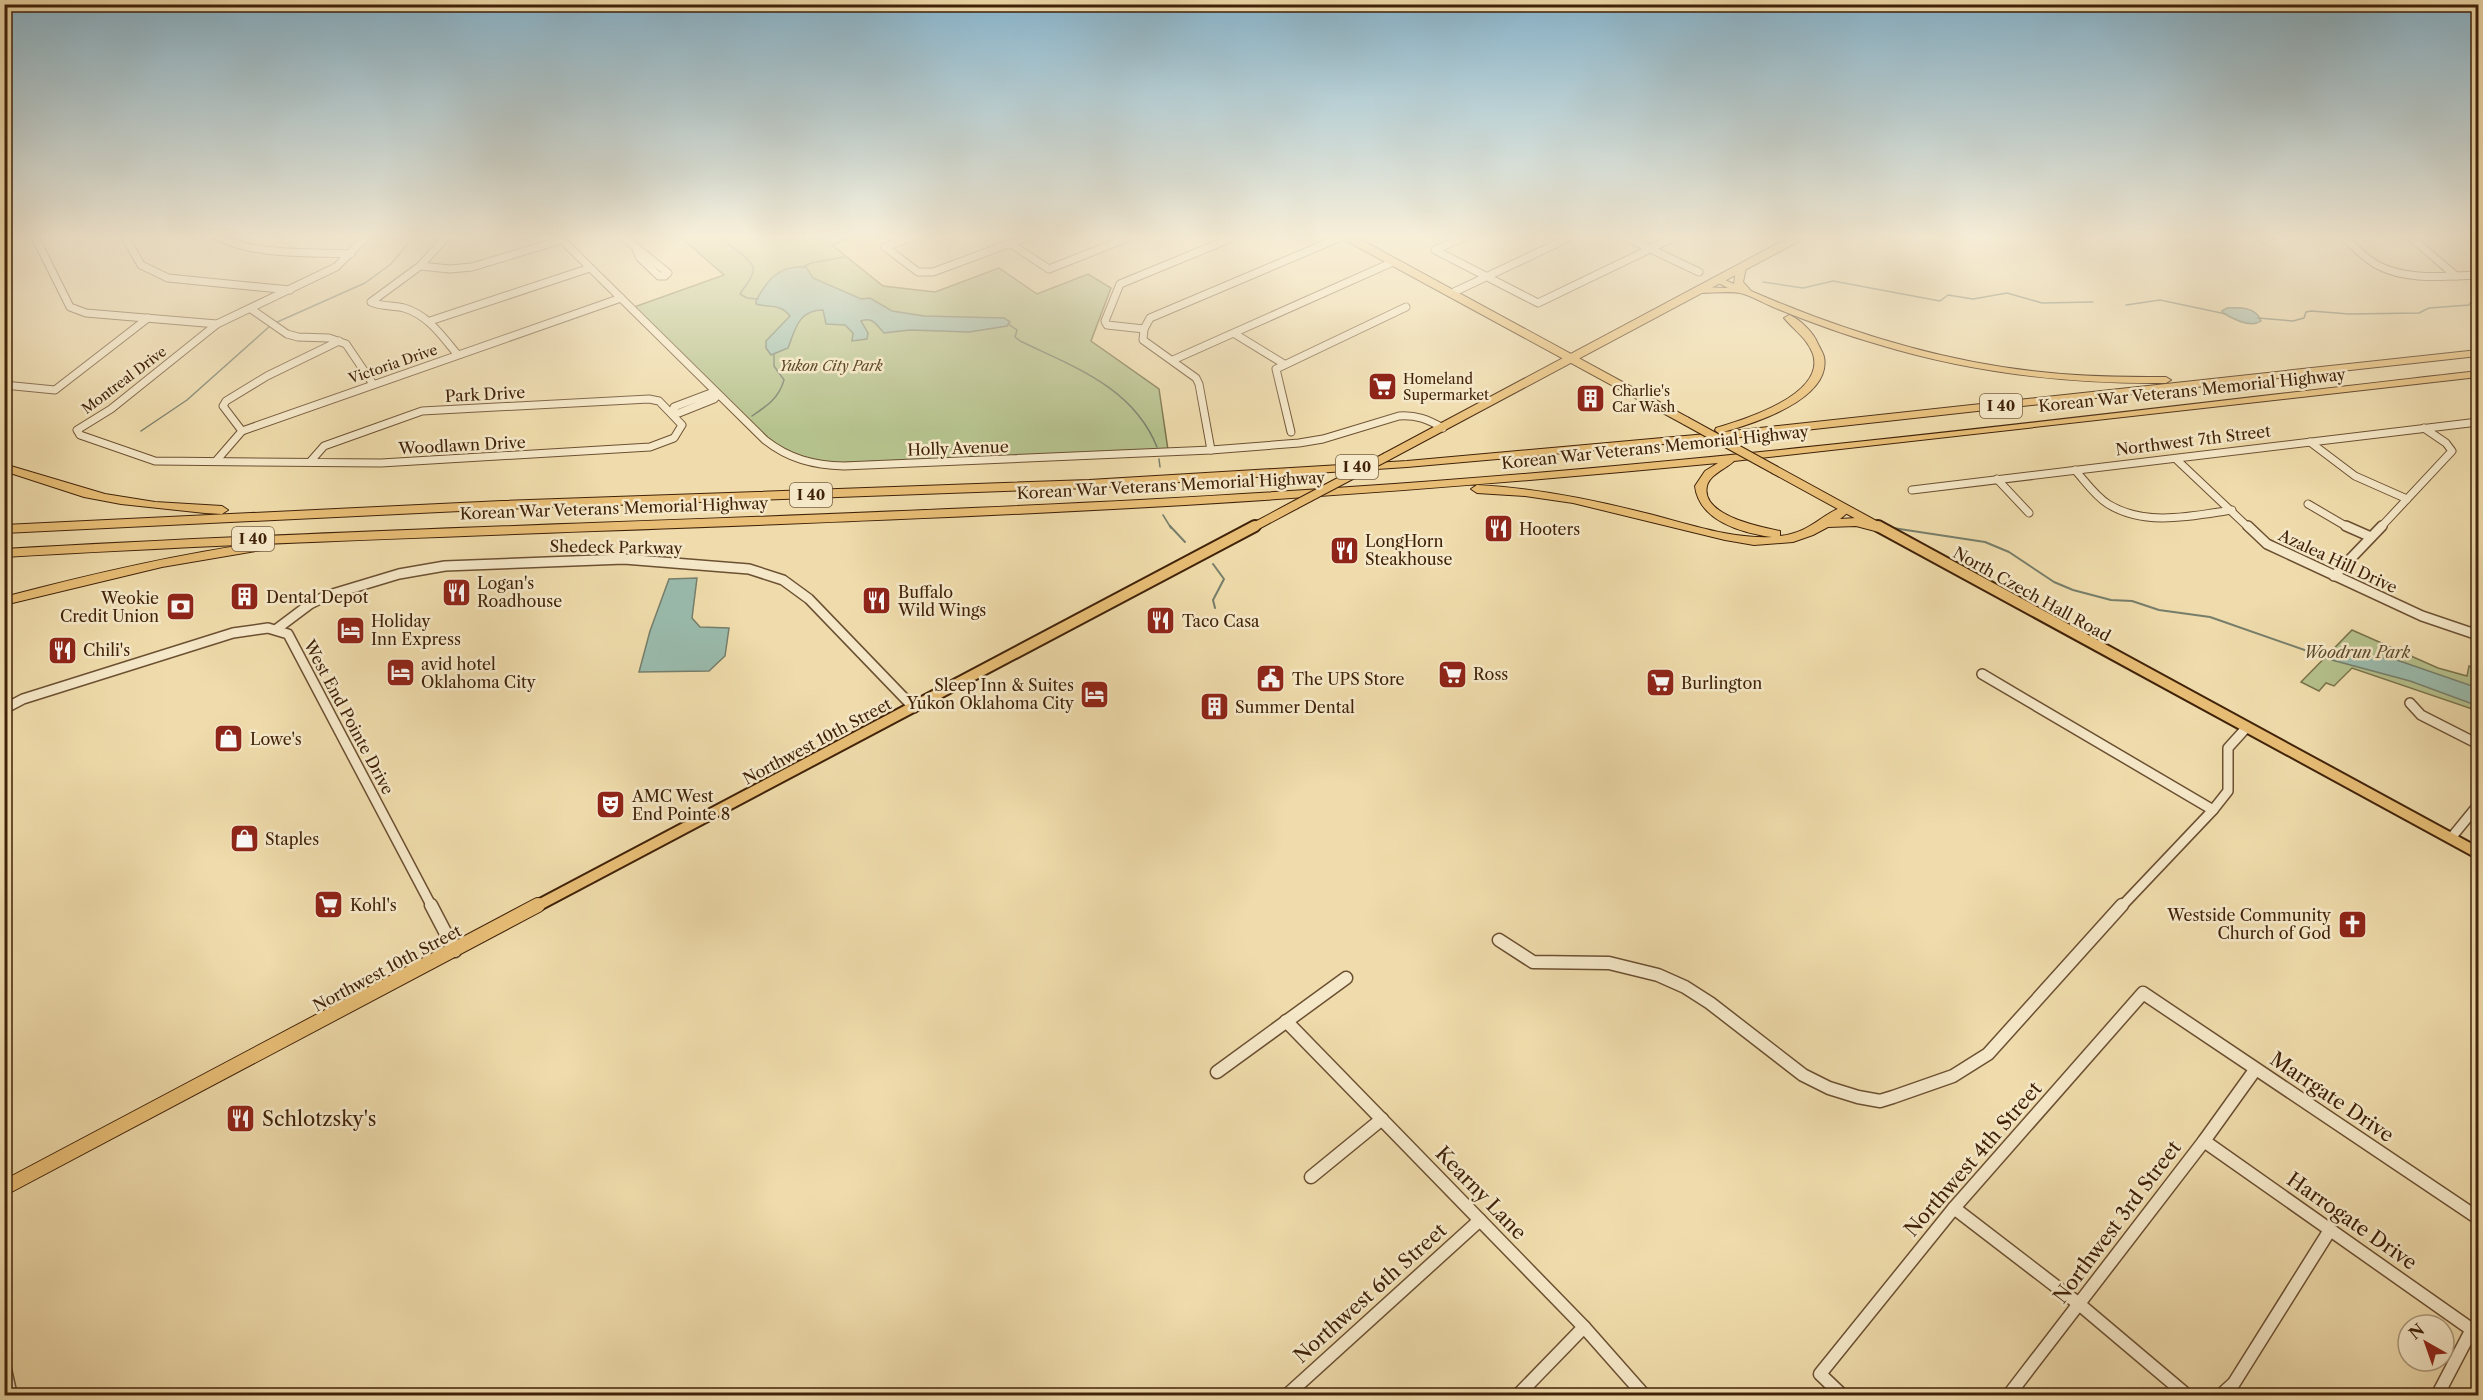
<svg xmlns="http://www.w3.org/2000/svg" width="2483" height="1400" font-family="'Libre Caslon Text',serif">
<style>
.green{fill:#b5c18c;stroke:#7a724a;stroke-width:1.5}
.water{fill:#9abbad;stroke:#767e6b;stroke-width:1.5}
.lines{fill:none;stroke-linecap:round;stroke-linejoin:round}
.stream-far1{stroke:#767e6b;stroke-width:1.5}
.stream{stroke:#767e6b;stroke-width:2}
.minor-far2-casing{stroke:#6c5032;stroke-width:9}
.minor-far1-casing{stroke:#6c5032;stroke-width:12}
.minor-casing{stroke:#6c5032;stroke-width:15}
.major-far2-casing{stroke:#402209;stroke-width:10}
.major-far1-casing{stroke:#402209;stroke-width:14}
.major-casing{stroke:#402209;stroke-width:16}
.highway-casing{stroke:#402209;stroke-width:2}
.minor-far2{stroke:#f5e8c8;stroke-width:7}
.minor-far1{stroke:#f5e8c8;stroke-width:9}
.minor{stroke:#f5e8c8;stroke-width:12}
.major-far2{stroke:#e8be76;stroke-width:8}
.major-far1{stroke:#e8be76;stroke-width:10}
.major{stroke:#e8be76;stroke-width:14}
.highway{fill:#e8be76;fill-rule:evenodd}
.major-bridge-casing{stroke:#402209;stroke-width:10;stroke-linecap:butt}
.major-bridge{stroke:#e8be76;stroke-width:8}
.labels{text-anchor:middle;stroke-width:5;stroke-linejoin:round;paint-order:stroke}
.far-street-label{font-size:14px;fill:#402209;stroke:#f5e8c8}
.far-park-label{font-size:14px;font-style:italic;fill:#5d4a2a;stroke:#f5e8c8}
.far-poi-label{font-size:14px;fill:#402209;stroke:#f5e8c8;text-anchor:start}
.shield{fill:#f5e8c8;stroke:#765d42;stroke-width:1.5}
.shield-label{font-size:15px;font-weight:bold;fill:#402209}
.street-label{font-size:16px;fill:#402209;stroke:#f5e8c8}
.poi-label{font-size:16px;fill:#402209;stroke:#f5e8c8;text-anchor:start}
.park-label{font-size:16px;font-style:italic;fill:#5d4a2a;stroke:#f5e8c8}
.near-street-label{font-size:20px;fill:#402209;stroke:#f5e8c8}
.near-poi-label{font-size:20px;fill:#402209;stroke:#f5e8c8;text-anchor:start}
</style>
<rect width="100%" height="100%" fill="#efdbab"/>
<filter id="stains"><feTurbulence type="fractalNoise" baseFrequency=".00333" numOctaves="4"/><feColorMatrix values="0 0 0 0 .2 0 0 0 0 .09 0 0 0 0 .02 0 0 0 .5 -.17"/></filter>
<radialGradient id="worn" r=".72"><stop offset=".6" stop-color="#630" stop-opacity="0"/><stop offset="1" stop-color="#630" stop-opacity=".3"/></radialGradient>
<g class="green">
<path d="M678 235H860L832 245 883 286 935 292 999 268 1037 294 1088 274 1111 288 1091 341 1159 389 1168 450 834 463C808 460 791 454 769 440L634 307 724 275Z"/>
<polygon points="2352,630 2438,668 2467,676 2469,666 2478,669 2478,711 2352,668 2334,686 2326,683 2319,691 2301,682"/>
</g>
<g class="water">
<path d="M806 267 813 278 861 299 870 298 892 311 924 316 1004 318 1010 322 1007 326 969 332 910 330 884 333C877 326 873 316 861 321L868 333 867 339 852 341 853 333 845 325 826 324 823 310C798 310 795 330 788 348L771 355 766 348V341L790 316C780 303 769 308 756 304V301C767 280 779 265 806 267Z"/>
<path d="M2227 308C2240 307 2256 307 2261 321 2251 328 2233 319 2223 313L2222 311Z"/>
<polygon points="697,578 692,618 700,627 729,628 725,656 709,671 639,672 650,631 669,579"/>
<polygon points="2319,649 2349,656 2391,658 2478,688 2478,706 2410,681 2317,656 2313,653"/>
</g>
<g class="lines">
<g class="stream-far1">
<path d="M715 235C723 241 751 258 753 267 755 276 744 287 740 294L747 298 758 299"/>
<polyline points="803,267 811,263 844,257"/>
<polyline points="1763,282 1803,288 1833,281 1940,301 1948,295 1973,299 2007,293 2042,303 2093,302"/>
<polyline points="2126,305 2160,300 2226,314"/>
<polyline points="2258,318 2293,321 2304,318 2306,312 2311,311 2349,314 2419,313 2429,308 2469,305 2473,299 2478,299"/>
<polyline points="275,323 365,283 391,264 415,235"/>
<path d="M1008 324 1017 330 1015 337 1020 341C1074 367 1133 387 1157 447"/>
<path d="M752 416C767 406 779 398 784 380L774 366V354"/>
<polyline points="141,431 187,400 270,326"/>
<polyline points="1159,459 1160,467"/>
<polyline points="1163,515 1171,528"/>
</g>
<g class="stream">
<polyline points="1170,526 1185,542"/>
<polyline points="1893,528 1985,542 2009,552 2054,582 2073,590 2111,600 2132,601 2159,610 2210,617 2316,654"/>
<polyline points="1213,564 1224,579 1213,600 1215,608"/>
</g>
<defs>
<g id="minor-far2">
<polyline points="34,235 70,307 86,313 217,324"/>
<polyline points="124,235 141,265 168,278 290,290"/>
<path d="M214 235C253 256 308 252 351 254"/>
<path d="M448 235 420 266 371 302C382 307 393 305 404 308 428 315 442 336 457 354"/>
<path d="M557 235 765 440C789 459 813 465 844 466L1211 450 1299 443 1323 439 1399 416C1417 415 1427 419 1443 428"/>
<polyline points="621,235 668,273 665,276 659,276 640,258 636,249"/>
<polyline points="1469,235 1435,250 1538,303 1679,235"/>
<polyline points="1621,235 1699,272"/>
<path d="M2341 235C2353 245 2363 257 2377 265 2407 281 2445 276 2478 275"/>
<polyline points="2408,235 2456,276"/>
<polyline points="2475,235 2478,238"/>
<polyline points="2265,240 2273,235"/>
<polyline points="1011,244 1049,269 1135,235"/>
<polyline points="885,247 918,272 933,272 1033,235"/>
<polyline points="885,247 918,235"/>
<polyline points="420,266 450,269 472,267 561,240"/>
<polyline points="1452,293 1575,235"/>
<polyline points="251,309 287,334 298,337 329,338 346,344 373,384"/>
<polyline points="430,321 590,268"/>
<polyline points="1144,329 1107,325 1105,321 1120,284 1239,235"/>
<polyline points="1235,334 1284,364"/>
<polyline points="1173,360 1393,262"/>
<polyline points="4,385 55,390 148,318"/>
<polygon points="711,393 718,395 714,399 679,413 672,412 674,407"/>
<polyline points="242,431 621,298"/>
<polyline points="1291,432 1276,369 1406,307"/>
<polyline points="2310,442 2355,476 2407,499"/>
<polyline points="1211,450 1199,384 1196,378 1143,340 1144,329 1150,318 1346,235"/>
<polyline points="2177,460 2249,528"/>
<polyline points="216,461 242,431 223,406 226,401 267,376 339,341"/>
<polyline points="310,462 324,446 422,411 649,399 659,401 682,425 674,438 650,447 381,463 155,461 80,435 77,430 111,409 217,324 336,267 368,235"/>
<path d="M2075 470C2085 481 2095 496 2108 504 2145 527 2192 516 2232 510"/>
<polyline points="1997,479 2029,513"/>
<polyline points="1912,490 2478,422"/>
<polyline points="2308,504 2349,528"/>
<polyline points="2380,528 2452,451 2446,443 2424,428"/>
</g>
<g id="minor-far1">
<polyline points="2248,526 2267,544 2422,616 2478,635"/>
<polyline points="2346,526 2371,537"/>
<polyline points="2334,576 2382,526"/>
<polyline points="278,628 310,604 326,596 399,574 445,566 624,559 749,569 783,580 809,599 914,708"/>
<polyline points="1982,674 2213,810"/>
<polyline points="2410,703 2421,715 2478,744"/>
<polyline points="4,709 23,699 233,633 268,628 288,634 432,907"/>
<polyline points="2451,838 2478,805"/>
<polyline points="2121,907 2213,810 2228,791 2228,748 2247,727"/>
</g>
<g id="minor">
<polyline points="431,905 455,951"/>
<polyline points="1499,940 1533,962 1609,963 1658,975 1685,987 1710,1003 1803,1075 1829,1088 1858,1097 1880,1101 1893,1097 1953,1076 1988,1054 2122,905"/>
<polyline points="1286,1021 1584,1327 1645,1396"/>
<polyline points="1217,1072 1346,978"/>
<polyline points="2204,1141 2478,1334"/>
<polyline points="1311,1177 1382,1119"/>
<polyline points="1954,1208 2079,1304 2188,1396"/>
<polyline points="4,1365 11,1396"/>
<polyline points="1286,1396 1480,1220"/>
<polyline points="1517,1396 1584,1327"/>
<polyline points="1843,1396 1820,1374 1954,1208 2143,993 2478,1218"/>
<polyline points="2008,1396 2204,1141 2255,1070"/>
<polyline points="2220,1396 2234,1383 2330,1230"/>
<polyline points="2437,1396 2472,1329"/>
</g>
<g id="major-far2">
<polyline points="1344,235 1686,421"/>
<polyline points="1386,457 1802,235"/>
<polyline points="1775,470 1881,528"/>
<polyline points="1252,528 1295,505"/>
</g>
<g id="major-far1">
<polyline points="1878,526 2478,853"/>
<polyline points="535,907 1255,526"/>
</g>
<polyline id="major" points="4,1188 538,905"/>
<g id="highway">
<path d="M1741 265 1746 268 1743 282 1751 291C1846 332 1948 364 2051 373 2090 377 2128 377 2166 377L2171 380 2166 383C2067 384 1972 373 1877 344 1842 334 1807 321 1773 307 1763 303 1750 295 1740 293 1728 291 1712 293 1699 293L1694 290 1699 287 1728 288 1713 280 1718 277 1734 284 1736 268Z"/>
<path d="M1789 315C1800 319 1814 333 1818 344 1820 348 1823 353 1824 357 1832 399 1753 424 1723 432L2478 350V356L1732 438 1407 467 1089 488 502 509 4 533V525L502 501 1089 480 1407 461 1718 433 1715 430 1716 428C1743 420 1826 395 1813 354 1807 338 1795 331 1784 318Z"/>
<path d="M2478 371V377L1734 461C1726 469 1710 474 1707 486 1700 516 1762 527 1780 531V536C1811 533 1822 513 1845 506L1851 510 1840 519 1856 518 1883 525 1885 528 1879 532 1856 526 1828 527 1813 535 1793 542 1754 545 1725 540 1573 503 1525 496 1477 493 1471 489 1477 485C1534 488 1590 499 1645 513 1686 523 1729 539 1772 537 1742 533 1699 521 1695 486L1705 471 1718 463C1541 480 1363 494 1185 505 792 528 398 534 4 557V549C453 523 902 518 1350 487 1727 462 2102 414 2478 371Z"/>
<polygon points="4,464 105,494 155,502 222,506 228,510 222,514 205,513 121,504 84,497 4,471"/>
<path d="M258 543 262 544 264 547 262 550 162 567 4 605V597C88 575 172 555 258 543Z"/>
</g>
</defs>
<use href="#minor-far2" class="minor-far2-casing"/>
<use href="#minor-far1" class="minor-far1-casing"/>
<use href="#minor" class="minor-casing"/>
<use href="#major-far2" class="major-far2-casing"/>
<use href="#major-far1" class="major-far1-casing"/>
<use href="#major" class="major-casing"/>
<use href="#highway" class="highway-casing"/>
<use href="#minor-far2" class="minor-far2"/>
<use href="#minor-far1" class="minor-far1"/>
<use href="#minor" class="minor"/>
<use href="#major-far2" class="major-far2"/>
<use href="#major-far1" class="major-far1"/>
<use href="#major" class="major"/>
<use href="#highway" class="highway"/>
<defs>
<g id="major-bridge">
<polyline points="1686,421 1775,470"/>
<polyline points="1295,505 1386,457"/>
</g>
</defs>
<use href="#major-bridge" class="major-bridge-casing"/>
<use href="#major-bridge" class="major-bridge"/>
</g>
<linearGradient id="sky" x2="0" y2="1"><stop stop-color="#89b7d0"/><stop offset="0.55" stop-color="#f8efd9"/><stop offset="1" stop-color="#f8efd9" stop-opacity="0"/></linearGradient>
<rect width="2483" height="431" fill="url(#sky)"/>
<defs>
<symbol id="supermarket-square" viewBox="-11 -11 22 22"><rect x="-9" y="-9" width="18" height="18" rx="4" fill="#8f2418" stroke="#f5e8c8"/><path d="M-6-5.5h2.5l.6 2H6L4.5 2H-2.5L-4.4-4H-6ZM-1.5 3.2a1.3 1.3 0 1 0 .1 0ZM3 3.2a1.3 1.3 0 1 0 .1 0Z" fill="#fff"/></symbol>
<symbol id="building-square" viewBox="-11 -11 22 22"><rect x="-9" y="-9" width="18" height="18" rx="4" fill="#8f2418" stroke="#f5e8c8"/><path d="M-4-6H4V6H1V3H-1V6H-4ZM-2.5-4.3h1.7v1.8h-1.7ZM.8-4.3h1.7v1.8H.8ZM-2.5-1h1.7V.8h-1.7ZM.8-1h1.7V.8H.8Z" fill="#fff"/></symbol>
<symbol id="restaurant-square" viewBox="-11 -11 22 22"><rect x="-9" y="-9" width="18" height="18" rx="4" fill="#8f2418" stroke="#f5e8c8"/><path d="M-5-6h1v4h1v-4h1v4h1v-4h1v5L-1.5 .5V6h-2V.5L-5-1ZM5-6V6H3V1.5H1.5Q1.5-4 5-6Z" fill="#fff"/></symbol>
<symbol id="bank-square" viewBox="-11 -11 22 22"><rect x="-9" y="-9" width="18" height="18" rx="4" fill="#8f2418" stroke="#f5e8c8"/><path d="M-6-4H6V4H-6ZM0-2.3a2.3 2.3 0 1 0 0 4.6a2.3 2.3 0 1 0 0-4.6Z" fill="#fff"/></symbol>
<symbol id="hotel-square" viewBox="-11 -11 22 22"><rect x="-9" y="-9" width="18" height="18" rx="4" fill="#8f2418" stroke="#f5e8c8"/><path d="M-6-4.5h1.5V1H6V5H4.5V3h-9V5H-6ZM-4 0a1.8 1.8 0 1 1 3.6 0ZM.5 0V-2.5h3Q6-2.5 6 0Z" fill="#fff"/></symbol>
<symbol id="civic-square" viewBox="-11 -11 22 22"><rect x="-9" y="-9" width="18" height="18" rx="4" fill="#8f2418" stroke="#f5e8c8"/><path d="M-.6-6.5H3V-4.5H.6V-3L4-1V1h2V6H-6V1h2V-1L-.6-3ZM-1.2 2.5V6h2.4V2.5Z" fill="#fff"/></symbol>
<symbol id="shop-square" viewBox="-11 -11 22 22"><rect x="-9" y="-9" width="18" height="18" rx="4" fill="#8f2418" stroke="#f5e8c8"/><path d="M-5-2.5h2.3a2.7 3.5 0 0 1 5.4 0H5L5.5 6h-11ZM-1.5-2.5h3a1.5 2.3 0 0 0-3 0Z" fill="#fff"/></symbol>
<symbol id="theatre-square" viewBox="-11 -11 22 22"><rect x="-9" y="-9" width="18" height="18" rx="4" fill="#8f2418" stroke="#f5e8c8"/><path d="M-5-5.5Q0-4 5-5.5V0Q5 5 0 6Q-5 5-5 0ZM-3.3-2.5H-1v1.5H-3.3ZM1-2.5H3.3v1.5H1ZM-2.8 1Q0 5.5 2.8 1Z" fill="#fff"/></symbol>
<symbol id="church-square" viewBox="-11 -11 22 22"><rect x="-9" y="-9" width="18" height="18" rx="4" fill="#8f2418" stroke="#f5e8c8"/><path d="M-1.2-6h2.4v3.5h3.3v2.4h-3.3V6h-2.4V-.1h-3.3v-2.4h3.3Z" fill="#fff"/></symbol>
</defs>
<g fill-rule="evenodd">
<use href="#supermarket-square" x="1366" y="370" width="33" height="33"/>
<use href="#building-square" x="1574" y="382" width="33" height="33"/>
<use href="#restaurant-square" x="1482" y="512" width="33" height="33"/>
<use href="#restaurant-square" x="1328" y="534" width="33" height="33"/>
<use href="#restaurant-square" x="440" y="576" width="33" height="33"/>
<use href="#building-square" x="228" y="580" width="33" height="33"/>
<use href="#restaurant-square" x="860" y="584" width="33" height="33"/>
<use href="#bank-square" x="164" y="590" width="33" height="33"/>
<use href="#restaurant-square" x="1144" y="604" width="33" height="33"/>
<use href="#hotel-square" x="334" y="614" width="33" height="33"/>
<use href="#restaurant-square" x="46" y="634" width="33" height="33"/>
<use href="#hotel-square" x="384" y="656" width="33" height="33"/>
<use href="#supermarket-square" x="1436" y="658" width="33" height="33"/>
<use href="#civic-square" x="1254" y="662" width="33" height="33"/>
<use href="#supermarket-square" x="1644" y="666" width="33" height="33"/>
<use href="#hotel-square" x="1078" y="678" width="33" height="33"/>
<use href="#building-square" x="1198" y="690" width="33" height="33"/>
<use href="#shop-square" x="212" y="722" width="33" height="33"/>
<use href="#theatre-square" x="594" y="788" width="33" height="33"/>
<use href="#shop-square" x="228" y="822" width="33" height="33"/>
<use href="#supermarket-square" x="312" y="888" width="33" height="33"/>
<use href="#church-square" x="2336" y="908" width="33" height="33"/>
<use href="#restaurant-square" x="224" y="1102" width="33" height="33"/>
</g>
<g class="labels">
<g class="far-street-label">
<text transform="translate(393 364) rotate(-19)" y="5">Victoria Drive</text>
<text transform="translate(124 380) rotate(-37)" y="5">Montreal Drive</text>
</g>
<g class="far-park-label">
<text x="831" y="371">Yukon City Park</text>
</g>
<g class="far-poi-label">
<text x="1403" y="384">Homeland<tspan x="1403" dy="16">Supermarket</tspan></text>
<text x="1612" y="396">Charlie's<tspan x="1612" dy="16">Car Wash</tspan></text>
</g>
<g class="shield">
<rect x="1980" y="394" width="42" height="24" rx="4.5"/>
<rect x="1336" y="455" width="42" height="24" rx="4.5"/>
<rect x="790" y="483" width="42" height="24" rx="4.5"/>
<rect x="232" y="527" width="42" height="24" rx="4.5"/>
</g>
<g class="shield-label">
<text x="2001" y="411">I 40</text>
<text x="1357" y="472">I 40</text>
<text x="811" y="500">I 40</text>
<text x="253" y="544">I 40</text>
</g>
<g class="street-label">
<text transform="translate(2192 390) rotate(-6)" y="6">Korean War Veterans Memorial Highway</text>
<text transform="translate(485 394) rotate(-3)" y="6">Park Drive</text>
<text transform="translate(2193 440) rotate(-7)" y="6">Northwest 7th Street</text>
<text transform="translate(462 445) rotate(-3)" y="6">Woodlawn Drive</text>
<text transform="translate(1655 447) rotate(-6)" y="6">Korean War Veterans Memorial Highway</text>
<text transform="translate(958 448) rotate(-2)" y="6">Holly Avenue</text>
<text transform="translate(1171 485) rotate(-3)" y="6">Korean War Veterans Memorial Highway</text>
<text transform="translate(614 508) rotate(-2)" y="6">Korean War Veterans Memorial Highway</text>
<text transform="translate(616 547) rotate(1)" y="6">Shedeck Parkway</text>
<text transform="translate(2338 561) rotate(25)" y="6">Azalea Hill Drive</text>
<text transform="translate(2032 594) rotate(29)" y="6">North Czech Hall Road</text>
<text transform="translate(349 717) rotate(62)" y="6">West End Pointe Drive</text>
<text transform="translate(817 741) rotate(-28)" y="6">Northwest 10th Street</text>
<text transform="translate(387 968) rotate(-28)" y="6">Northwest 10th Street</text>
</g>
<g class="poi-label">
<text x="1519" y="535">Hooters</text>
<text x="1365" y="547">LongHorn<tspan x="1365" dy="18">Steakhouse</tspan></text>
<text x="477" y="589">Logan's<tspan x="477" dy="18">Roadhouse</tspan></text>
<text x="898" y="598">Buffalo<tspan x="898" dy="18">Wild Wings</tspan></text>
<text x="266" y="603">Dental Depot</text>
<text x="159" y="604" text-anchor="end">Weokie<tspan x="159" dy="18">Credit Union</tspan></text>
<text x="371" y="627">Holiday<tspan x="371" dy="18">Inn Express</tspan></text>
<text x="1182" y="627">Taco Casa</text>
<text x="83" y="656">Chili's</text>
<text x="421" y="670">avid hotel<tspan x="421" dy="18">Oklahoma City</tspan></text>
<text x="1473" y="680">Ross</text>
<text x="1292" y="685">The UPS Store</text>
<text x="1681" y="689">Burlington</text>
<text x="1074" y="691" text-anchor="end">Sleep Inn &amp; Suites<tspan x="1074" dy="18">Yukon Oklahoma City</tspan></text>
<text x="1235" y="713">Summer Dental</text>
<text x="250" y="745">Lowe's</text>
<text x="632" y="802">AMC West<tspan x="632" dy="18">End Pointe 8</tspan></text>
<text x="265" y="845">Staples</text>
<text x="350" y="911">Kohl's</text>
<text x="2331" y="921" text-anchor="end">Westside Community<tspan x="2331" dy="18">Church of God</tspan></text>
</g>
<g class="park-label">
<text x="2357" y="658">Woodrun Park</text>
</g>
<g class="near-street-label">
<text transform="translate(2332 1097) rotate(34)" y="7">Marrgate Drive</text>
<text transform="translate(1973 1159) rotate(-49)" y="7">Northwest 4th Street</text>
<text transform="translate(1481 1193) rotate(46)" y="7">Kearny Lane</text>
<text transform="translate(2352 1221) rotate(35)" y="7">Harrogate Drive</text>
<text transform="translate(2117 1222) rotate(-53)" y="7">Northwest 3rd Street</text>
<text transform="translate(1370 1293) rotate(-42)" y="7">Northwest 6th Street</text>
</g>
<g class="near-poi-label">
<text x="262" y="1126">Schlotzsky's</text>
</g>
</g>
<rect width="2483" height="1400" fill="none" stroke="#efdbab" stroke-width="24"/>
<rect x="6" y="6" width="2471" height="1388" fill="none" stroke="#402209" stroke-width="3"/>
<rect x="12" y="12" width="2459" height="1376" fill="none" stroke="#402209" stroke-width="1.5"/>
<g transform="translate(2426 1343) rotate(320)"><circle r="28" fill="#f5e8c8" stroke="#ad997c" stroke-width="1.5"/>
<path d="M0-4.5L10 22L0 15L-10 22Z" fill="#8f2418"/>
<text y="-9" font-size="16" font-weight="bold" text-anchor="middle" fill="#402209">N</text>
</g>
<rect width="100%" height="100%" filter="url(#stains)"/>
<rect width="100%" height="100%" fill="url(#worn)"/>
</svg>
